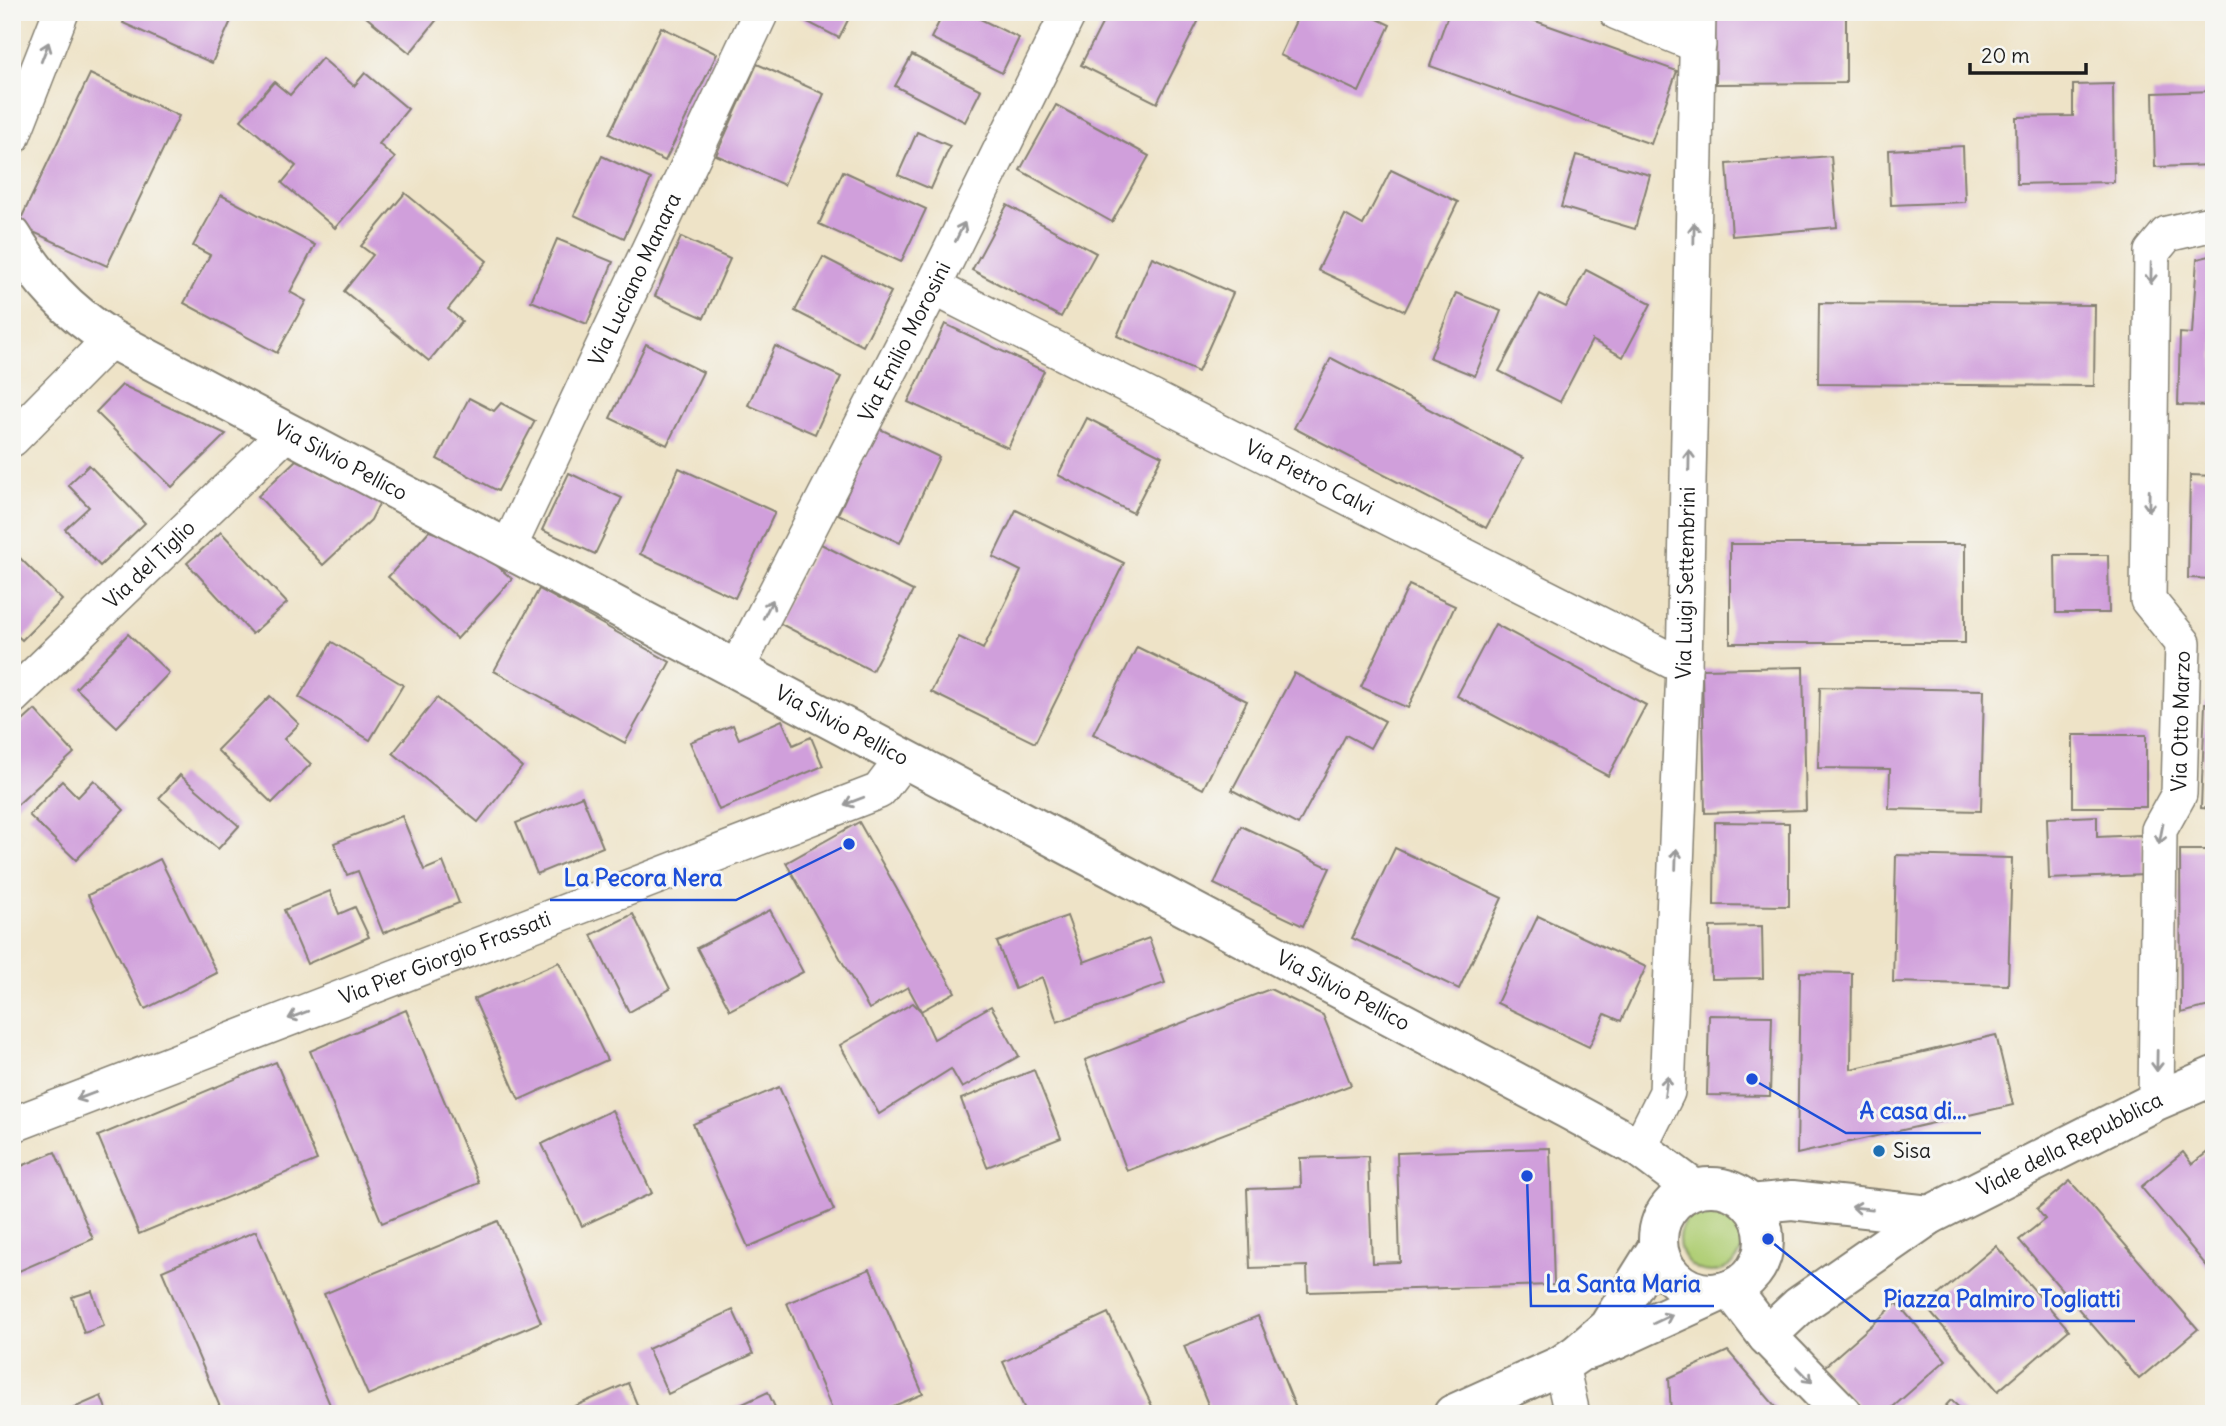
<svg xmlns="http://www.w3.org/2000/svg" width="2226" height="1426" font-family="Delius,sans-serif">
<style>
.green{fill:#b1cf77;stroke:#66764a;stroke-width:2}
.building{fill:#d09fdb}
.lines{fill:none;stroke-linecap:round;stroke-linejoin:round}
.minor-casing{stroke:#858072;stroke-width:38}
.tertiary-casing{stroke:#858072;stroke-width:42}
.minor{stroke:#fff;stroke-width:35}
.tertiary{stroke:#fff;stroke-width:38}
.oneway{stroke:#999}
.poi-dot{fill:#1f6fb2;stroke:#f6f6f2;stroke-width:2.5}
.labels{text-anchor:middle;stroke-width:6;stroke-linejoin:round;paint-order:stroke}
.street-label{font-size:21px;fill:#1c1c1c;stroke:#f6f6f2}
.poi-label{font-size:21px;fill:#1c1c1c;stroke:#f6f6f2;text-anchor:start}
.leader{fill:none;stroke:#1d4ed8;stroke-width:2.5}
.callout-dot{fill:#1d4ed8;stroke:#f6f6f2;stroke-width:2.5}
.callout-label{font-size:23px;text-anchor:middle;font-weight:bold;fill:#1d4ed8;stroke:#f6f6f2;stroke-width:6;stroke-linejoin:round;paint-order:stroke}
</style>
<rect width="100%" height="100%" fill="#f6f6f2"/>
<filter id="ink" filterUnits="userSpaceOnUse"><feTurbulence type="fractalNoise" baseFrequency=".0143" numOctaves="2"/><feDisplacementMap in="SourceGraphic" scale="14" xChannelSelector="R" yChannelSelector="G"/><feConvolveMatrix kernelMatrix="1 2 1 2 8 2 1 2 1" color-interpolation-filters="sRGB"/></filter>
<filter id="wash" filterUnits="userSpaceOnUse"><feTurbulence type="fractalNoise" baseFrequency=".00686" numOctaves="4" result="noise"/><feDisplacementMap in="SourceGraphic" scale="28" xChannelSelector="R" yChannelSelector="G"/><feGaussianBlur stdDeviation="1.57" result="paint"/><feColorMatrix in="noise" values="0 0 0 0 0 0 0 0 0 0 0 0 0 0 0 0 0 1.4 0 .05"/><feComposite in="paint" operator="in"/></filter>
<g filter="url(#wash)">
<rect width="100%" height="100%" fill="#eee3c7"/>
<circle class="green" cx="1711" cy="1240" r="32"/>
<g id="blocks">
<g class="building">
<polygon points="128,12 235,12 212,63 123,23"/>
<polygon points="360,12 443,12 410,53"/>
<polygon points="788,12 852,12 839,38"/>
<polygon points="944,12 966,12 1019,38 1002,73 931,38"/>
<polygon points="1108,12 1203,12 1157,103 1081,65"/>
<polygon points="1300,12 1363,12 1390,25 1359,92 1280,55"/>
<polygon points="1449,12 1510,12 1677,71 1651,144 1430,66"/>
<polygon points="1715,12 1846,12 1846,83 1716,84"/>
<polygon points="661,27 717,54 665,161 609,134"/>
<polygon points="912,55 981,90 965,122 895,86"/>
<polygon points="322,58 354,86 365,73 408,109 379,144 395,158 335,228 282,183 296,166 241,120 274,82 290,95"/>
<polygon points="757,64 824,94 784,185 716,155"/>
<polygon points="90,74 179,116 107,266 18,225"/>
<polygon points="2113,84 2114,182 2017,184 2016,117 2073,116 2073,85"/>
<polygon points="2214,91 2214,165 2155,167 2153,93"/>
<polygon points="1056,105 1149,156 1112,222 1020,170"/>
<polygon points="917,132 950,146 931,189 898,175"/>
<polygon points="1963,146 1965,202 1891,205 1889,150"/>
<polygon points="1576,155 1650,175 1635,229 1561,207"/>
<polygon points="602,156 651,179 624,238 574,215"/>
<polygon points="1831,156 1837,227 1732,236 1727,164"/>
<polygon points="1391,170 1458,202 1405,311 1318,270 1345,215 1363,225"/>
<polygon points="843,171 926,209 901,262 819,224"/>
<polygon points="405,193 487,261 448,309 462,321 429,361 344,291 373,255 361,246"/>
<polygon points="221,195 315,245 290,292 306,301 277,353 184,303 210,255 193,246"/>
<polygon points="1007,205 1096,253 1061,317 972,270"/>
<polygon points="681,237 730,259 704,318 655,296"/>
<polygon points="557,239 613,262 587,324 531,301"/>
<polygon points="2214,255 2214,406 2178,405 2180,333 2192,334 2197,259"/>
<polygon points="823,257 891,292 863,346 795,311"/>
<polygon points="1152,257 1233,293 1198,372 1117,336"/>
<polygon points="1586,270 1651,304 1623,357 1592,340 1560,402 1499,371 1540,294 1566,307"/>
<polygon points="1456,293 1501,311 1475,376 1430,358"/>
<polygon points="1819,303 2095,305 2094,386 1818,384"/>
<polygon points="945,324 1044,371 1008,448 908,402"/>
<polygon points="646,344 703,372 667,445 610,418"/>
<polygon points="775,346 841,377 815,434 748,405"/>
<polygon points="1331,358 1523,458 1486,528 1294,428"/>
<polygon points="122,385 226,434 172,487 96,412"/>
<polygon points="469,398 494,411 501,403 535,421 498,491 437,459"/>
<polygon points="1087,418 1162,456 1133,513 1058,475"/>
<polygon points="878,428 939,457 900,543 838,514"/>
<polygon points="296,460 380,502 371,520 323,565 258,496"/>
<polygon points="89,465 145,523 100,566 65,529 89,507 68,485"/>
<polygon points="679,468 775,512 735,598 640,554"/>
<polygon points="569,473 622,498 595,554 542,530"/>
<polygon points="2190,475 2214,476 2214,579 2188,578"/>
<polygon points="1016,510 1124,563 1035,743 931,692 959,637 983,649 1021,571 993,557"/>
<polygon points="429,531 475,546 512,579 457,639 388,577"/>
<polygon points="221,532 287,603 252,634 187,563"/>
<polygon points="819,543 913,591 872,671 777,622"/>
<rect x="1730" y="544" width="235" height="99"/>
<polygon points="12,550 62,600 22,640 12,631"/>
<polygon points="2055,555 2108,555 2109,613 2056,613"/>
<polygon points="1409,585 1455,606 1408,708 1361,687"/>
<polygon points="539,589 670,662 625,743 494,671"/>
<polygon points="1495,624 1646,705 1608,776 1457,696"/>
<polygon points="128,634 169,673 117,727 76,688"/>
<polygon points="332,642 403,685 370,740 299,697"/>
<polygon points="1137,647 1247,701 1203,789 1093,734"/>
<polygon points="1803,667 1806,810 1705,813 1702,669"/>
<polygon points="1294,673 1385,721 1370,748 1346,735 1298,825 1232,790"/>
<polygon points="1820,687 1984,690 1981,811 1889,809 1890,769 1818,768"/>
<polygon points="270,696 299,724 284,739 311,764 272,803 217,750"/>
<polygon points="437,698 522,767 478,822 393,753"/>
<polygon points="2205,703 2214,703 2214,809 2201,808"/>
<polygon points="35,710 74,753 15,807 12,804 12,731"/>
<polygon points="782,720 793,745 811,737 823,766 719,810 690,742 733,725 739,739"/>
<rect x="2073" y="735" width="73" height="72"/>
<polygon points="180,775 239,826 218,849 159,798"/>
<polygon points="94,780 124,810 76,860 29,815 62,781 78,797"/>
<polygon points="582,796 603,847 537,874 516,823"/>
<polygon points="402,816 424,870 443,862 459,903 383,933 358,871 347,875 334,843"/>
<polygon points="2097,816 2097,837 2142,835 2144,875 2049,879 2047,818"/>
<polygon points="859,822 955,992 921,1011 908,987 869,1009 786,863"/>
<polygon points="1715,822 1789,823 1789,906 1714,905"/>
<polygon points="1241,826 1330,868 1303,926 1214,884"/>
<polygon points="1395,848 1502,898 1459,989 1352,938"/>
<polygon points="2180,850 2214,850 2214,1005 2181,1013"/>
<polygon points="1896,855 2012,858 2008,985 1893,982"/>
<polygon points="160,859 217,973 145,1009 88,895"/>
<polygon points="330,891 339,914 355,907 369,937 307,964 284,910"/>
<polygon points="770,910 803,972 730,1010 697,948"/>
<polygon points="633,914 670,989 629,1012 591,935"/>
<polygon points="1067,916 1084,962 1149,938 1165,983 1057,1022 1042,977 1015,989 997,942"/>
<polygon points="1538,916 1646,967 1621,1021 1605,1014 1589,1047 1497,1003"/>
<polygon points="1762,926 1763,978 1711,979 1710,927"/>
<polygon points="559,962 607,1060 519,1100 474,999"/>
<polygon points="1800,972 1852,973 1851,1069 1996,1035 2013,1105 1797,1154"/>
<polygon points="1270,989 1323,1015 1351,1085 1127,1171 1085,1060"/>
<polygon points="913,1003 921,1011 934,1039 991,1006 1019,1056 962,1088 951,1069 879,1114 840,1045"/>
<polygon points="406,1010 479,1183 382,1223 310,1051"/>
<polygon points="1709,1015 1772,1016 1770,1096 1707,1095"/>
<polygon points="276,1062 317,1160 139,1234 98,1136"/>
<polygon points="1034,1070 1061,1138 987,1167 961,1099"/>
<polygon points="779,1087 834,1210 748,1247 693,1124"/>
<polygon points="612,1110 652,1193 582,1226 542,1144"/>
<polygon points="2214,1147 2214,1275 2141,1187 2183,1152 2192,1164"/>
<polygon points="1550,1148 1554,1285 1308,1292 1307,1266 1250,1268 1247,1189 1301,1187 1300,1158 1368,1156 1372,1263 1400,1262 1397,1153"/>
<polygon points="55,1152 93,1239 12,1274 12,1170"/>
<polygon points="2070,1181 2198,1329 2139,1379 2019,1240 2045,1219 2037,1209"/>
<polygon points="498,1221 541,1322 368,1395 324,1294"/>
<polygon points="256,1231 334,1414 223,1414 162,1271"/>
<polygon points="1996,1246 2069,1330 1998,1391 1925,1306"/>
<polygon points="870,1269 923,1394 874,1414 834,1414 787,1303"/>
<polygon points="92,1291 104,1326 84,1333 72,1297"/>
<polygon points="1897,1303 1946,1360 1885,1414 1865,1414 1824,1367"/>
<polygon points="733,1310 753,1354 668,1394 648,1349"/>
<polygon points="1108,1313 1152,1406 1136,1414 1027,1414 1003,1362"/>
<polygon points="1258,1316 1297,1411 1290,1414 1212,1414 1184,1346"/>
<polygon points="1728,1351 1782,1414 1671,1414 1669,1378"/>
<polygon points="628,1383 641,1414 557,1414"/>
<polygon points="768,1392 778,1414 721,1414"/>
<polygon points="101,1396 108,1414 60,1414"/>
<polygon points="1951,1400 1966,1414 1938,1414"/>
<polygon points="159,1406 163,1414 143,1414"/>
</g>
</g>
</g>
<g filter="url(#ink)">
<use href="#blocks" fill-opacity="0" stroke="#858072" stroke-width="2"/>
<g class="lines">
<defs>
<g id="minor">
<polyline points="1617,12 1698,45"/>
<polyline points="12,137 61,12"/>
<path id="s1" d="M933 287 1684 667"/>
<polyline points="12,439 111,339"/>
<path id="s2" d="M508 549 761 12"/>
<path id="s3" d="M736 670 933 287 1069 12"/>
<path id="s4" d="M12 697 287 432"/>
<path id="s5" d="M2156 1101 2159 830 2179 794 2183 643 2148 600 2152 252 2167 234 2214 223"/>
<path id="s6" d="M12 1125 879 791 904 758"/>
<path id="s7" d="M1639 1148 1667 1092 1684 667 1698 12"/>
<polyline points="1561,1365 1572,1414"/>
</g>
<g id="tertiary">
<path id="s8" d="M12 236C40 281 66 310 111 339L1567 1109 1639 1148 1694 1189"/>
<circle cx="1711" cy="1240" r="53"/>
<polyline points="1750,1204 1792,1200 1930,1215"/>
<polyline points="1731,1289 1767,1336 1843,1414"/>
<path id="s9" d="M1767 1336 1799 1306 1930 1215 2156 1101 2214 1076"/>
<polyline points="1589,1350 1616,1340 1720,1292"/>
<polyline points="1453,1414 1561,1365 1577,1354 1608,1327 1658,1247"/>
</g>
</defs>
<use href="#minor" class="minor-casing"/>
<use href="#tertiary" class="tertiary-casing"/>
<use href="#minor" class="minor"/>
<use href="#tertiary" class="tertiary"/>
</g>
<defs><path id="oneway-shaft" d="M-6 0H5M1.5-3L5.5 0L1.5 3" fill="none" stroke-width="1.6" stroke-linecap="round" stroke-linejoin="round" transform="scale(1.75)"/></defs>
<g class="oneway">
<use href="#oneway-shaft" transform="translate(45 52) rotate(-69)"/>
<use href="#oneway-shaft" transform="translate(960 232) rotate(-64)"/>
<use href="#oneway-shaft" transform="translate(1694 233) rotate(-89)"/>
<use href="#oneway-shaft" transform="translate(2151 273) rotate(91)"/>
<use href="#oneway-shaft" transform="translate(1689 460) rotate(-89)"/>
<use href="#oneway-shaft" transform="translate(2149 501) rotate(91)"/>
<use href="#oneway-shaft" transform="translate(768 609) rotate(-63)"/>
<use href="#oneway-shaft" transform="translate(854 801) rotate(159)"/>
<use href="#oneway-shaft" transform="translate(2161 834) rotate(101)"/>
<use href="#oneway-shaft" transform="translate(1676 859) rotate(-88)"/>
<use href="#oneway-shaft" transform="translate(298 1015) rotate(159)"/>
<use href="#oneway-shaft" transform="translate(2157 1061) rotate(91)"/>
<use href="#oneway-shaft" transform="translate(1666 1086) rotate(-82)"/>
<use href="#oneway-shaft" transform="translate(86 1096) rotate(159)"/>
<use href="#oneway-shaft" transform="translate(1862 1208) rotate(-174)"/>
<use href="#oneway-shaft" transform="translate(1663 1319) rotate(-25)"/>
<use href="#oneway-shaft" transform="translate(1805 1375) rotate(46)"/>
</g>
</g>
<circle class="poi-dot" cx="1879" cy="1151" r="7"/>
<g class="labels">
<g class="street-label">
<text dy="7" stroke="none"><textPath href="#s2" startOffset="298">Via Luciano Manara</textPath></text>
<text dy="7" stroke="none"><textPath href="#s3" startOffset="369">Via Emilio Morosini</textPath></text>
<text dy="7" stroke="none"><textPath href="#s8" startOffset="404">Via Silvio Pellico</textPath></text>
<text dy="7" stroke="none"><textPath href="#s1" startOffset="422">Via Pietro Calvi</textPath></text>
<text dy="7" stroke="none"><textPath href="#s4" startOffset="191">Via del Tiglio</textPath></text>
<text dy="7" stroke="none"><textPath href="#s7" startOffset="572">Via Luigi Settembrini</textPath></text>
<text dy="7" stroke="none"><textPath href="#s5" startOffset="385">Via Otto Marzo</textPath></text>
<text dy="7" stroke="none"><textPath href="#s8" startOffset="971">Via Silvio Pellico</textPath></text>
<text dy="7" stroke="none"><textPath href="#s6" startOffset="464">Via Pier Giorgio Frassati</textPath></text>
<text dy="7" stroke="none"><textPath href="#s8" startOffset="1538">Via Silvio Pellico</textPath></text>
<text dy="7" stroke="none"><textPath href="#s9" startOffset="360">Viale della Repubblica</textPath></text>
</g>
<g class="poi-label">
<text x="1893" y="1158">Sisa</text>
</g>
</g>
<path class="leader" d="M849 844L736 900H550M1752 1079L1846 1133H1981M1527 1176L1531 1306H1714M1768 1239L1870 1321H2135"/>
<g class="callout-dot">
<circle cx="849" cy="844" r="7"/>
<circle cx="1752" cy="1079" r="7"/>
<circle cx="1527" cy="1176" r="7"/>
<circle cx="1768" cy="1239" r="7"/>
</g>
<g class="callout-label">
<text x="643" y="886">La Pecora Nera</text>
<text x="1913" y="1119">A casa di...</text>
<text x="1623" y="1292">La Santa Maria</text>
<text x="2002" y="1307">Piazza Palmiro Togliatti</text>
</g>
<rect width="2226" height="1426" fill="none" stroke="#f6f6f2" stroke-width="42"/>
<path d="M1970 63v10h116v-10" fill="none" stroke="#1c1c1c" stroke-width="3.5"/>
<text x="1981" y="63" font-size="21" fill="#1c1c1c" stroke="#f6f6f2" stroke-width="5" paint-order="stroke">20 m</text>
</svg>
